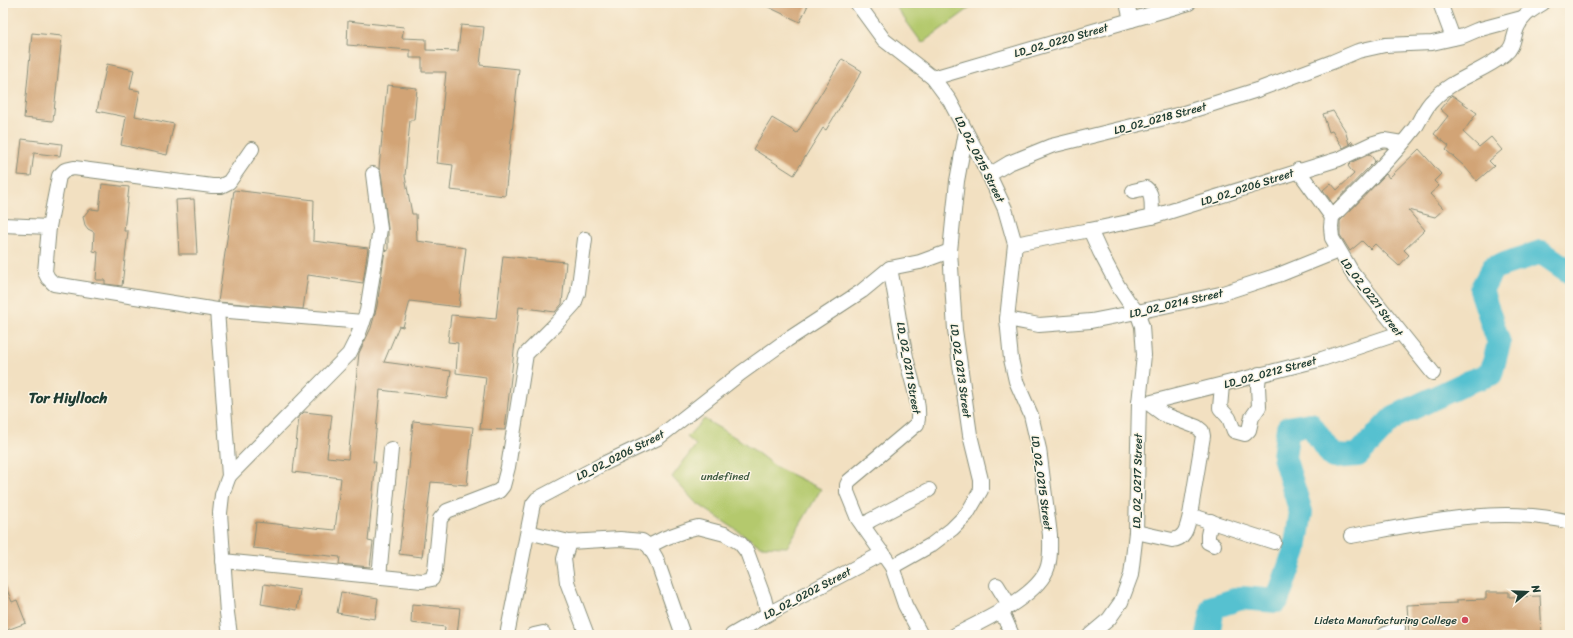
<svg xmlns="http://www.w3.org/2000/svg" width="1573" height="638" font-family="Sriracha,sans-serif">
<style>
.green{fill:#b4c96d;stroke:#6a8350}
.lines{fill:none;stroke-linecap:round;stroke-linejoin:round}
.river{stroke:#56c1d0;stroke-width:24}
.building{fill:#d2a476}
.minor-casing{stroke:#888e7a;stroke-width:16}
.minor{stroke:#fff;stroke-width:14}
.poi-dot{fill:#d1495b;stroke:#fcf5e5;stroke-width:1.5}
.labels{text-anchor:middle;stroke-width:3;stroke-linejoin:round;paint-order:stroke}
.street-label{font-size:11px;fill:#1f3d34;stroke:#fcf5e5}
.park-label{font-size:11px;fill:#3d593f;stroke:#fcf5e5}
.poi-label{font-size:11px;fill:#1f3d34;stroke:#fcf5e5;text-anchor:end}
.district-label{font-size:15px;font-weight:bold;fill:#1f3d34;stroke:#fcf5e5}
</style>
<rect width="100%" height="100%" fill="#fcf5e5"/>
<filter id="ink" filterUnits="userSpaceOnUse"><feTurbulence type="fractalNoise" baseFrequency=".025" numOctaves="2"/><feDisplacementMap in="SourceGraphic" scale="8" xChannelSelector="R" yChannelSelector="G"/><feConvolveMatrix kernelMatrix="1 2 1 2 8 2 1 2 1" color-interpolation-filters="sRGB"/></filter>
<filter id="wash" filterUnits="userSpaceOnUse"><feTurbulence type="fractalNoise" baseFrequency=".012" numOctaves="4" result="noise"/><feDisplacementMap in="SourceGraphic" scale="16" xChannelSelector="R" yChannelSelector="G"/><feGaussianBlur stdDeviation="0.9" result="paint"/><feColorMatrix in="noise" values="0 0 0 0 0 0 0 0 0 0 0 0 0 0 0 0 0 1.4 0 .05"/><feComposite in="paint" operator="in"/></filter>
<g filter="url(#wash)">
<rect width="100%" height="100%" fill="#f2e0c1"/>
<g class="green">
<polygon points="893,3 977,3 922,43"/>
<polygon points="704,419 743,442 776,467 821,489 787,547 760,546 695,502 672,477 696,445 687,437"/>
</g>
<g class="lines">
<polyline class="river" points="1208,635 1213,607 1241,598 1277,601 1295,550 1301,512 1284,457 1288,428 1310,424 1333,457 1358,455 1394,417 1468,382 1491,374 1499,343 1481,290 1493,268 1541,252 1570,272"/>
</g>
<g id="blocks">
<g class="building">
<polygon points="760,3 809,3 800,22"/>
<polygon points="348,21 404,27 402,38 426,39 426,50 458,51 461,25 484,27 480,65 519,69 505,196 450,190 453,165 437,163 446,72 422,72 422,58 410,58 410,50 347,45"/>
<polygon points="32,33 62,36 53,121 24,118"/>
<polygon points="842,59 862,71 826,130 823,128 794,175 753,149 772,118 797,133"/>
<polygon points="107,64 134,70 130,89 140,91 135,116 174,124 167,155 121,145 126,117 97,111"/>
<polygon points="387,85 417,88 414,120 410,120 405,176 412,214 416,214 417,241 466,248 459,307 410,301 403,327 399,326 384,362 451,371 447,398 380,390 373,462 376,462 368,541 373,542 370,567 339,564 340,557 253,548 256,522 335,530 341,478 293,472 299,417 304,412 332,415 327,457 348,459 359,353 371,328 377,306 385,250 388,251 388,228 381,173 379,168"/>
<polygon points="1452,95 1477,113 1463,132 1479,147 1491,137 1502,150 1489,161 1494,166 1477,181 1464,166 1446,150 1449,146 1434,134 1448,116 1440,109"/>
<polygon points="1333,111 1345,130 1349,144 1352,141 1353,143 1343,148 1332,131 1329,132 1323,114"/>
<polygon points="22,139 62,144 60,156 34,153 31,176 18,175"/>
<polygon points="1419,149 1441,174 1434,181 1439,186 1430,194 1444,209 1435,217 1408,210 1425,230 1404,250 1409,255 1399,266 1375,244 1370,249 1362,241 1350,251 1340,235 1340,221 1386,174 1389,178"/>
<polygon points="1370,154 1375,161 1333,204 1323,190 1331,183 1337,190 1354,174 1348,166 1352,162"/>
<polygon points="102,184 129,187 124,231 128,231 122,286 105,284 105,280 96,280 98,252 93,251 94,232 88,229 85,225 83,217 87,212 91,209 99,210"/>
<polygon points="234,190 314,200 313,241 368,248 363,283 308,275 303,309 218,302"/>
<polygon points="194,199 197,254 179,254 176,200"/>
<polygon points="503,256 566,262 562,304 555,312 519,307 505,430 480,429 486,377 456,373 458,343 448,342 451,315 496,319"/>
<polygon points="413,421 473,427 467,485 431,482 422,557 399,554 408,480"/>
<polygon points="3,580 12,602 17,600 26,623 7,630 3,620"/>
<polygon points="264,584 300,590 297,610 261,604"/>
<polygon points="341,592 378,598 375,619 337,613"/>
<polygon points="1486,592 1509,592 1509,597 1540,596 1542,635 1409,635 1407,605 1457,603 1457,600 1486,599"/>
<polygon points="412,604 460,608 457,635 444,635 445,627 411,623"/>
</g>
</g>
</g>
<g filter="url(#ink)">
<use href="#blocks" fill-opacity="0" stroke="#888e7a" stroke-width="1"/>
<g class="lines">
<defs>
<g id="minor">
<path d="M857 3 884 40 933 78 950 101 989 175 1005 209 1015 244 1007 319 1011 359 1016 381 1031 415 1039 449 1050 535C1050 545 1051 556 1048 566 1040 596 982 621 955 635"/>
<polyline points="1127,3 1131,20"/>
<polyline points="1440,3 1453,38"/>
<polyline points="933,78 1189,3"/>
<polyline points="252,149 229,182 221,186 212,186 74,168 65,170 59,176 49,227 45,272 48,278 54,284 217,310 363,322"/>
<polyline points="1298,170 1332,217"/>
<polyline points="989,175 1009,163 1051,146 1181,114 1257,90 1332,62 1358,51 1385,45 1432,43 1463,36 1477,30 1522,18"/>
<path d="M1133 191 1146 188C1154 194 1151 208 1152 217"/>
<polyline points="3,225 49,227"/>
<polyline points="1015,244 1090,230 1152,217 1339,159 1371,144 1384,140 1402,143"/>
<path d="M890 268C896 298 900 328 906 357 910 377 922 405 917 424L849 481 847 485V492L858 519 892 567 905 605 921 635"/>
<polyline points="217,310 229,476 222,495 220,513 227,613 230,635"/>
<polyline points="1007,319 1039,325 1091,321 1137,312 1220,294 1281,274 1338,251"/>
<path d="M1433 373 1352 272 1332 238 1331 227 1332 217C1361 188 1390 160 1415 128 1421 119 1425 107 1433 100 1452 79 1483 72 1505 54 1514 47 1513 38 1517 28 1522 15 1532 10 1543 3"/>
<polyline points="1222,385 1220,408 1229,418 1234,431 1245,434 1249,430 1252,417 1259,407 1258,386 1259,374"/>
<polyline points="1139,403 1148,403 1322,359 1400,333"/>
<polyline points="1148,403 1163,414 1197,427 1202,431 1203,436 1190,515 1274,542"/>
<polyline points="229,476 349,354 357,338 367,311 380,229 373,174"/>
<polyline points="1211,521 1208,535 1208,542 1214,545"/>
<polyline points="863,526 871,520 929,490"/>
<polyline points="528,532 569,542 620,539 642,541 649,546 656,558 683,635"/>
<path d="M1136 532 1172 540C1186 539 1187 526 1190 515"/>
<path d="M1351 536C1422 523 1498 505 1570 522"/>
<polyline points="569,542 564,559 567,582 587,635"/>
<polyline points="649,546 665,538 690,529 698,527 725,534 740,543 747,552 764,598 768,614"/>
<polyline points="223,561 422,581 432,579 435,570 440,519 447,511 499,491 503,486 508,467 526,354 556,324 574,304 578,293 585,239"/>
<polyline points="892,567 931,545 952,529 967,514 981,490 981,480 970,435 955,330 950,251 957,181 966,132"/>
<polyline points="379,577 391,449"/>
<polyline points="997,585 1010,606"/>
<polyline points="1001,610 1012,635"/>
<polyline points="507,635 533,504 537,499 603,464 658,438 741,373 787,340 862,291 890,268 920,262 950,251"/>
<polyline points="534,635 543,633"/>
<polyline points="732,635 768,614 883,553"/>
<polyline points="1090,635 1109,619 1121,602 1131,575 1136,532 1139,403 1144,355 1142,326 1137,312 1128,301 1118,286 1100,252 1090,230"/>
<polyline points="1384,635 1398,628"/>
</g>
</defs>
<use href="#minor" class="minor-casing"/>
<use href="#minor" class="minor"/>
</g>
</g>
<circle class="poi-dot" cx="1465" cy="620" r="4"/>
<g class="labels">
<g class="street-label">
<text transform="translate(1061 40) rotate(-16)" y="4">LD_02_0220 Street</text>
<text transform="translate(1160 118) rotate(-15)" y="4">LD_02_0218 Street</text>
<text transform="translate(980 159) rotate(63)" y="4">LD_02_0215 Street</text>
<text transform="translate(1247 187) rotate(-18)" y="4">LD_02_0206 Street</text>
<text transform="translate(1372 297) rotate(53)" y="4">LD_02_0221 Street</text>
<text transform="translate(1176 303) rotate(-13)" y="4">LD_02_0214 Street</text>
<text transform="translate(909 368) rotate(80)" y="4">LD_02_0211 Street</text>
<text transform="translate(961 371) rotate(82)" y="4">LD_02_0213 Street</text>
<text transform="translate(1270 372) rotate(-15)" y="4">LD_02_0212 Street</text>
<text transform="translate(620 455) rotate(-27)" y="4">LD_02_0206 Street</text>
<text transform="translate(1137 481) rotate(-89)" y="4">LD_02_0217 Street</text>
<text transform="translate(1042 483) rotate(82)" y="4">LD_02_0215 Street</text>
<text transform="translate(807 593) rotate(-28)" y="4">LD_02_0202 Street</text>
</g>
<g class="park-label">
<text x="725" y="480">undefined</text>
</g>
<g class="poi-label">
<text x="1457" y="624">Lideta Manufacturing College</text>
</g>
<g class="district-label">
<text x="68" y="403">Tor Hiylloch</text>
</g>
</g>
<rect width="1573" height="638" fill="none" stroke="#fcf5e5" stroke-width="16"/>
<g transform="translate(1527 592) rotate(71)" stroke="#fcf5e5" stroke-width="3" paint-order="stroke">
<path d="M0-3L7 15L0 10L-7 15Z" fill="#1f3d34"/>
<text y="-6" font-size="11" font-weight="bold" text-anchor="middle" fill="#1f3d34">N</text>
</g>
</svg>
